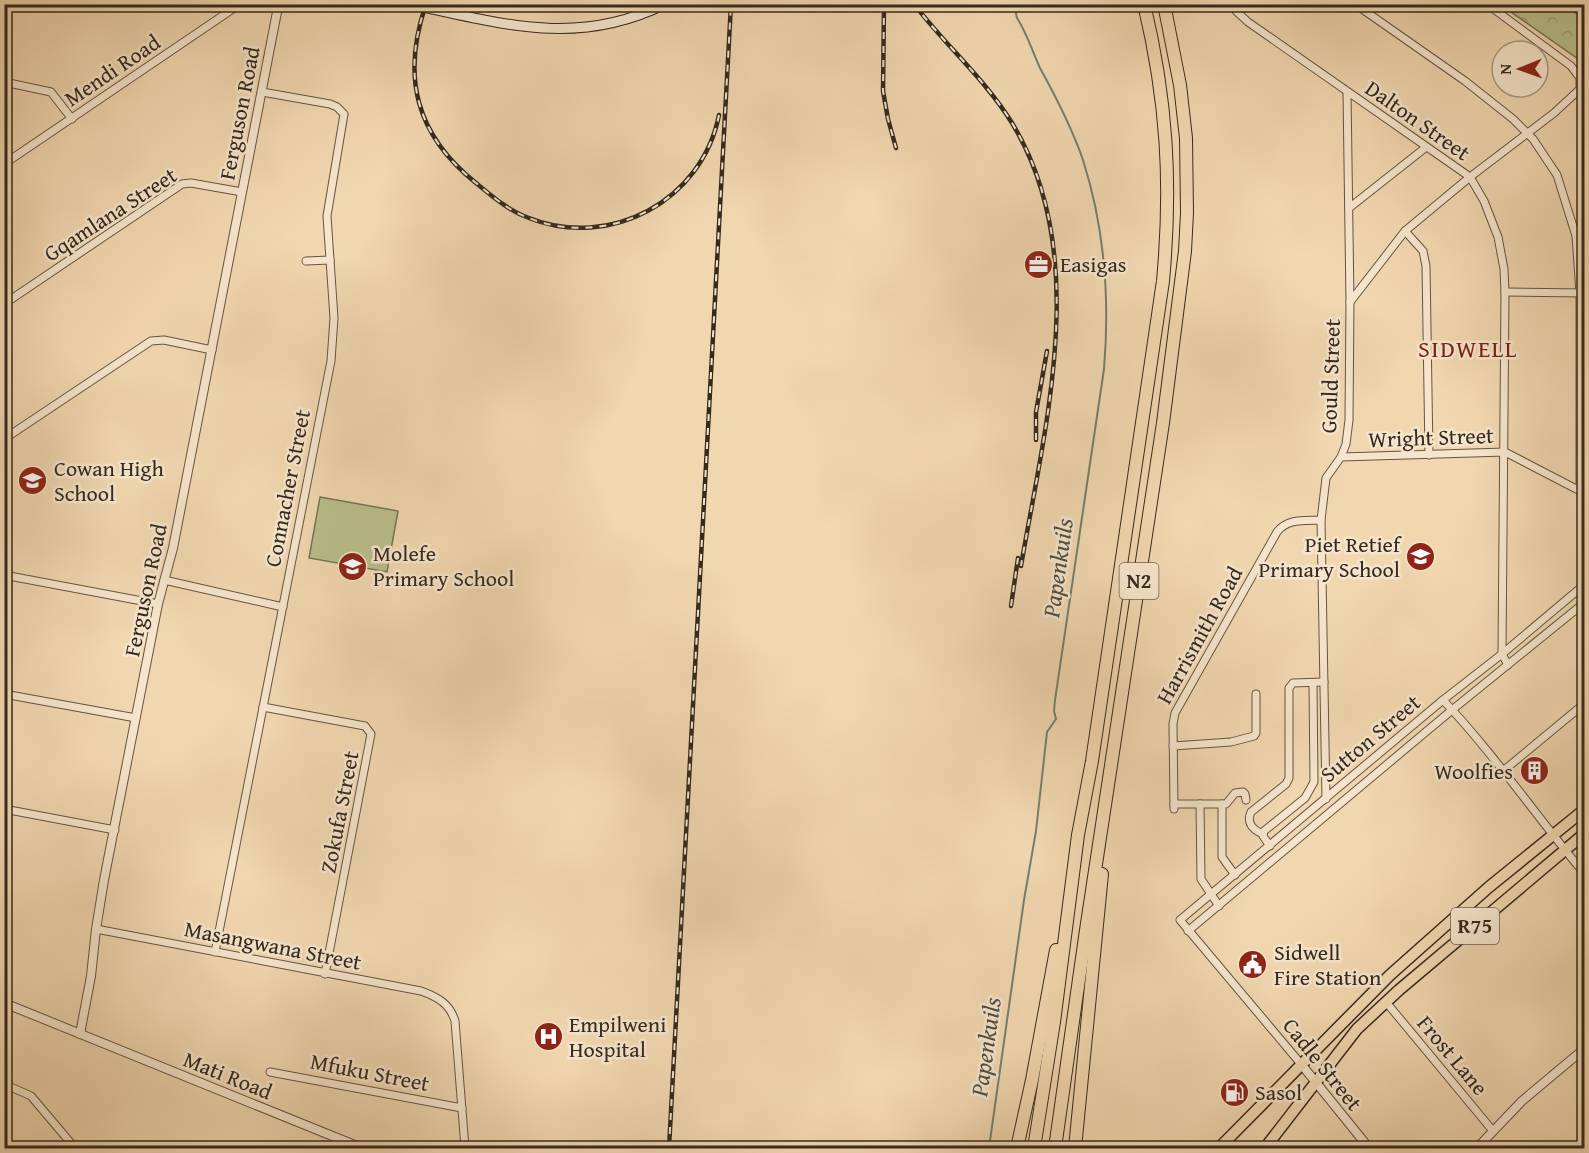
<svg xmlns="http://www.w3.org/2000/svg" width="1589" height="1153" font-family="'Gentium Book Plus',serif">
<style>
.park{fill:url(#park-crowns);stroke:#767455;stroke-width:1.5}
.garden{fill:#b9be8c;stroke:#767455;stroke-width:1.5}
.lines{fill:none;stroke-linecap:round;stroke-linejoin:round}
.stream{stroke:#728073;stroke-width:2}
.minor-casing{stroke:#635542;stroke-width:9}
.tertiary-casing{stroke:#635542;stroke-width:10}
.secondary-casing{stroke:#342a1e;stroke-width:11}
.primary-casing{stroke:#342a1e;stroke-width:13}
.motorway-casing{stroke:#342a1e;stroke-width:14}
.minor{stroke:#f6e5cc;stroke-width:7}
.tertiary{stroke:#f6e5cc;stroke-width:8}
.secondary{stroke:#f6e5cc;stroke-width:9}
.primary{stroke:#f1d7b0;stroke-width:10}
.motorway{stroke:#f1d7b0;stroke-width:12}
.rail-casing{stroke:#342a1e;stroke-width:4.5}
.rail{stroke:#f6e5cc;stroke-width:2;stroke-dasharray:7;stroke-linecap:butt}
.labels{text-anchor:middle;stroke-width:5;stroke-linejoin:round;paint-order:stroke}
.shield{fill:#f6e5cc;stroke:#6e6252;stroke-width:1.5}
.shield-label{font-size:21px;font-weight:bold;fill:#342a1e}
.street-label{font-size:22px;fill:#342a1e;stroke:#f6e5cc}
.poi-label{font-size:22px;fill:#342a1e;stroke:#f6e5cc;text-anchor:start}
.neighbourhood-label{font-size:24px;letter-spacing:1.5px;fill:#7a1f14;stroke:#f6e5cc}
.water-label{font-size:24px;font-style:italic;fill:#4e4e42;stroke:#f6e5cc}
</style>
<defs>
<pattern id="park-crowns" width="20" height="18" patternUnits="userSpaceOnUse" patternTransform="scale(1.5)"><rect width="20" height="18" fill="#b9be8c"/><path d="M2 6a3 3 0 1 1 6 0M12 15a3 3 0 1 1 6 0" fill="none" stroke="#a0a378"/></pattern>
</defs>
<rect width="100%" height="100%" fill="#f1d7b0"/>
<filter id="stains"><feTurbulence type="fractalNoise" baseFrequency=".00333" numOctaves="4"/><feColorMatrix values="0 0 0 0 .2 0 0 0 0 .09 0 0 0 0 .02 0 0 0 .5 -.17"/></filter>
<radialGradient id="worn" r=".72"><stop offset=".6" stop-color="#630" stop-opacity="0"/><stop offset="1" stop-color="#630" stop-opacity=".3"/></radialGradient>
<polygon class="park" points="1501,5 1564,5 1584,19 1584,63"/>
<polygon class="garden" points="320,497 398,511 387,572 309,558"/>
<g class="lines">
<path class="stream" d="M989 1148 1024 900 1036 831 1047 732 1056 719 1054 711 1055 700 1104 369C1110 297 1105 229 1083 160 1072 128 1056 97 1040 68 1032 51 1027 33 1017 18L1014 4"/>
<defs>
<g id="minor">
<polyline points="1234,4 1236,11 1248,22 1470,177 1484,201 1498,237 1504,269 1505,292 1502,654 1508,665"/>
<polyline points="1355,4 1465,81 1513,119 1533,139 1557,175 1576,236 1580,293 1580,491"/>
<polyline points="1583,4 1584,6"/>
<polyline points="4,82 51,92 72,119"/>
<polyline points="4,164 240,4"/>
<polyline points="1349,208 1425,148"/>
<polyline points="1405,231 1423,251 1426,266 1429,455"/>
<polyline points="306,261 330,260"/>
<polyline points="1505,292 1584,293"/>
<polyline points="1350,302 1405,231 1470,177 1554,113 1580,89 1580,78 1571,66 1487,4"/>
<polyline points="4,304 182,184 191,183 242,192"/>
<polyline points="4,439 151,341 164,340 212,350"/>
<polyline points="1341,457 1505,452 1584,493"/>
<polyline points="4,575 158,604"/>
<polyline points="164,580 283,607"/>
<polyline points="4,694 136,718"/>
<path d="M1443 700C1494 754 1536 816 1584 873"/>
<polyline points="263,707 365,726 371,734 325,974"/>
<polyline points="1173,746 1231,742 1254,736 1256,733 1256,694"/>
<polyline points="1503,771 1584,704"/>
<polyline points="1326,799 1321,520 1326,478 1341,457 1346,444 1349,420 1350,302 1347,92"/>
<polyline points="1174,804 1226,804 1235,793 1243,792 1245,794 1246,800"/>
<polyline points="1200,804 1201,879 1219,906"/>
<polyline points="1222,804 1222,857 1235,875"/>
<polyline points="4,809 115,830"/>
<path d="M1174 809 1173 724 1175 713 1277 532C1288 518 1305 521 1321 520"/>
<path d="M1263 834C1253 830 1246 823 1251 812L1286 784 1289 778V688L1293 683 1324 682"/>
<polyline points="1270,846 1263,836 1264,831 1305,798 1314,782 1313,684"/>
<path d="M96 929 421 991C438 997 450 1004 455 1021L465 1148"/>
<polyline points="1188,931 1452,710 1584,603"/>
<polyline points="215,952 331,361 334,318 327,216 344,114 337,107 330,104 262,92"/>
<polyline points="1386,1002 1493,1131"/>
<polyline points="1301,1064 1180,920 1443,700 1502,654 1584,585"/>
<polyline points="270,1072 462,1108"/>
<polyline points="4,1084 31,1096 75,1148"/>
</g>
<g id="tertiary">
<polyline points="4,1003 362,1148"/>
<polyline points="80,1034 91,976 96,929 104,880 158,604 173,548 277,12 281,4"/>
<polyline points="1301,1064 1369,1148"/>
<polyline points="1477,1148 1522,1101 1584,1049"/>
</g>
<path id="secondary" d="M409 4C500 23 576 48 665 4"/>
<g id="primary">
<polyline points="1219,1148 1390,975 1489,887 1584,810"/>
<polyline points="1265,1148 1357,1029 1399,990 1584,834"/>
</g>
<g id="motorway">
<polyline points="1017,1148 1032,1080 1056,950"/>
<path d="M1034 1148 1054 1022 1078 835 1092 761 1163 281C1172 183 1167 100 1144 4"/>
<polyline points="1055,1148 1086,930 1163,423 1185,251 1187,213 1186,138 1180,85 1164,4"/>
<polyline points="1075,1148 1102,874"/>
</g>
</defs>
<use href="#minor" class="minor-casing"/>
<use href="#tertiary" class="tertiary-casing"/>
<use href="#secondary" class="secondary-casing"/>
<use href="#primary" class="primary-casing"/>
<use href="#motorway" class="motorway-casing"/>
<use href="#minor" class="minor"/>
<use href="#tertiary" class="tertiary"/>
<use href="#secondary" class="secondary"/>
<use href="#primary" class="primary"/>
<use href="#motorway" class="motorway"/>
<defs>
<g id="rail">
<path d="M426 4C401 77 416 135 476 183 493 197 509 211 529 218 610 250 702 201 719 115"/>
<polyline points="884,4 883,91 888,119 896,148"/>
<path d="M914 4C945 45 985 79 1012 123 1092 254 1045 425 1021 566"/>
<polyline points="1036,440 1036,412 1047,351"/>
<polyline points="1011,606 1018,558"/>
<polyline points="669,1148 731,4"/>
</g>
</defs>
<use href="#rail" class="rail-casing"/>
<use href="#rail" class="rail"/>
</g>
<defs>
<symbol id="office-disc" viewBox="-11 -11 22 22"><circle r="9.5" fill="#8f2418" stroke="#f6e5cc"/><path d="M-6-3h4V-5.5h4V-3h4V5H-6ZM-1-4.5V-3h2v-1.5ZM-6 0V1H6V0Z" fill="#fff"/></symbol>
<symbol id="school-disc" viewBox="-11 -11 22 22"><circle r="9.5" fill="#8f2418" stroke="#f6e5cc"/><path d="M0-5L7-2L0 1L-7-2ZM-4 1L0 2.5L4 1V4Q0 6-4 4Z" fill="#fff"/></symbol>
<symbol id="building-disc" viewBox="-11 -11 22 22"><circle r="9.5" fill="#8f2418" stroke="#f6e5cc"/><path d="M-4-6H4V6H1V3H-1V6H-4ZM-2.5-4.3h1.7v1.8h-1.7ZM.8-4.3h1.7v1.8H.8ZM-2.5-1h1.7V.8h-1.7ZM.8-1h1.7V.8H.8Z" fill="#fff"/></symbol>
<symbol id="civic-disc" viewBox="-11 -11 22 22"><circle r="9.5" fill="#8f2418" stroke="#f6e5cc"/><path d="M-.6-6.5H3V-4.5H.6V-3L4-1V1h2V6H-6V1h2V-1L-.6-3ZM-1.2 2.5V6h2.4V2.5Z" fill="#fff"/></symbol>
<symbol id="hospital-disc" viewBox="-11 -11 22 22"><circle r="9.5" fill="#8f2418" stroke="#f6e5cc"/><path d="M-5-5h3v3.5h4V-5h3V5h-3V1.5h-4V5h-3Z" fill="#fff"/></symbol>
<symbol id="fuel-disc" viewBox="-11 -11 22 22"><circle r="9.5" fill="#8f2418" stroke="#f6e5cc"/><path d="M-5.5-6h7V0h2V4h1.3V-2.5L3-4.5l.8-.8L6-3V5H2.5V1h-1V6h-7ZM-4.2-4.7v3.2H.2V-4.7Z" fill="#fff"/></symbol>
</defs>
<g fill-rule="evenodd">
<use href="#office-disc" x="1022" y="248" width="33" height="33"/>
<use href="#school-disc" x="16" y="464" width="33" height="33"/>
<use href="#school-disc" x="1404" y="540" width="33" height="33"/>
<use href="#school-disc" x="336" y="550" width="33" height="33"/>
<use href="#building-disc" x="1518" y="754" width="33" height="33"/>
<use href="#civic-disc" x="1236" y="948" width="33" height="33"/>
<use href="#hospital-disc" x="532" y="1020" width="33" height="33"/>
<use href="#fuel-disc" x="1218" y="1076" width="33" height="33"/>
</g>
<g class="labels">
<g class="shield">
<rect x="1119.5" y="563" width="39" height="36" rx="4.5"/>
<rect x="1451" y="908" width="48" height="36" rx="4.5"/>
</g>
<g class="shield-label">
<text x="1139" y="588">N2</text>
<text x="1475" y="933">R75</text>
</g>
<g class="street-label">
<text transform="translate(112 70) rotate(-34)" y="8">Mendi Road</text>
<text transform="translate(239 113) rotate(-79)" y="8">Ferguson Road</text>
<text transform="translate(1418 120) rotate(35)" y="8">Dalton Street</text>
<text transform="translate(110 214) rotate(-33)" y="8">Gqamlana Street</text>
<text transform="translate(1330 376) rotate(-88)" y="8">Gould Street</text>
<text transform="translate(1431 437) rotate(-2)" y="8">Wright Street</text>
<text transform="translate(287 488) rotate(-79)" y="8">Connacher Street</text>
<text transform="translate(145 590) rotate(-78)" y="8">Ferguson Road</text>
<text transform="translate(1199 635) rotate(-61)" y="8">Harrismith Road</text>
<text transform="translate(1370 738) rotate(-40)" y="8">Sutton Street</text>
<text transform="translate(339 812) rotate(-79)" y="8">Zokufa Street</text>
<text transform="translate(273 945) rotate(11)" y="8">Masangwana Street</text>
<text transform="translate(1453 1055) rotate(50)" y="8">Frost Lane</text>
<text transform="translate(1323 1064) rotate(51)" y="8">Cadle Street</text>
<text transform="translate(370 1072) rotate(11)" y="8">Mfuku Street</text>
<text transform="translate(228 1075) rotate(22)" y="8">Mati Road</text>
</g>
<g class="poi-label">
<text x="1060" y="272">Easigas</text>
<text x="54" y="476">Cowan High<tspan x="54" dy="25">School</tspan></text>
<text x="1400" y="552" text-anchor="end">Piet Retief<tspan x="1400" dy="25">Primary School</tspan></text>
<text x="373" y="561">Molefe<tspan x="373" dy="25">Primary School</tspan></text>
<text x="1513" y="779" text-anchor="end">Woolfies</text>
<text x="1274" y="960">Sidwell<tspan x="1274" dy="25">Fire Station</tspan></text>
<text x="569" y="1032">Empilweni<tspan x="569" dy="25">Hospital</tspan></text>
<text x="1255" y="1100">Sasol</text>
</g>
<g class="neighbourhood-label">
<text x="1468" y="357">SIDWELL</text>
</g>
<g class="water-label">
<text transform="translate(1058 568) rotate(-82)" y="8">Papenkuils</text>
<text transform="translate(986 1047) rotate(-82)" y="8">Papenkuils</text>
</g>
</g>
<rect width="1589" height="1153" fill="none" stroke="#f1d7b0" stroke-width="24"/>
<rect x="6" y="6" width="1577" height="1141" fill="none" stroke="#342a1e" stroke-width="3"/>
<rect x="12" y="12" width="1565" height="1129" fill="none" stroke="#342a1e" stroke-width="1.5"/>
<g transform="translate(1520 69) rotate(269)"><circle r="28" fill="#f6e5cc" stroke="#a89a86" stroke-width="1.5"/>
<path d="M0-4.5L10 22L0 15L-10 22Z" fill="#8f2418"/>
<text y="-9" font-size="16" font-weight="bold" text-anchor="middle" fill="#342a1e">N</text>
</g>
<rect width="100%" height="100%" filter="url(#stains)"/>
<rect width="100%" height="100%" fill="url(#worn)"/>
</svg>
